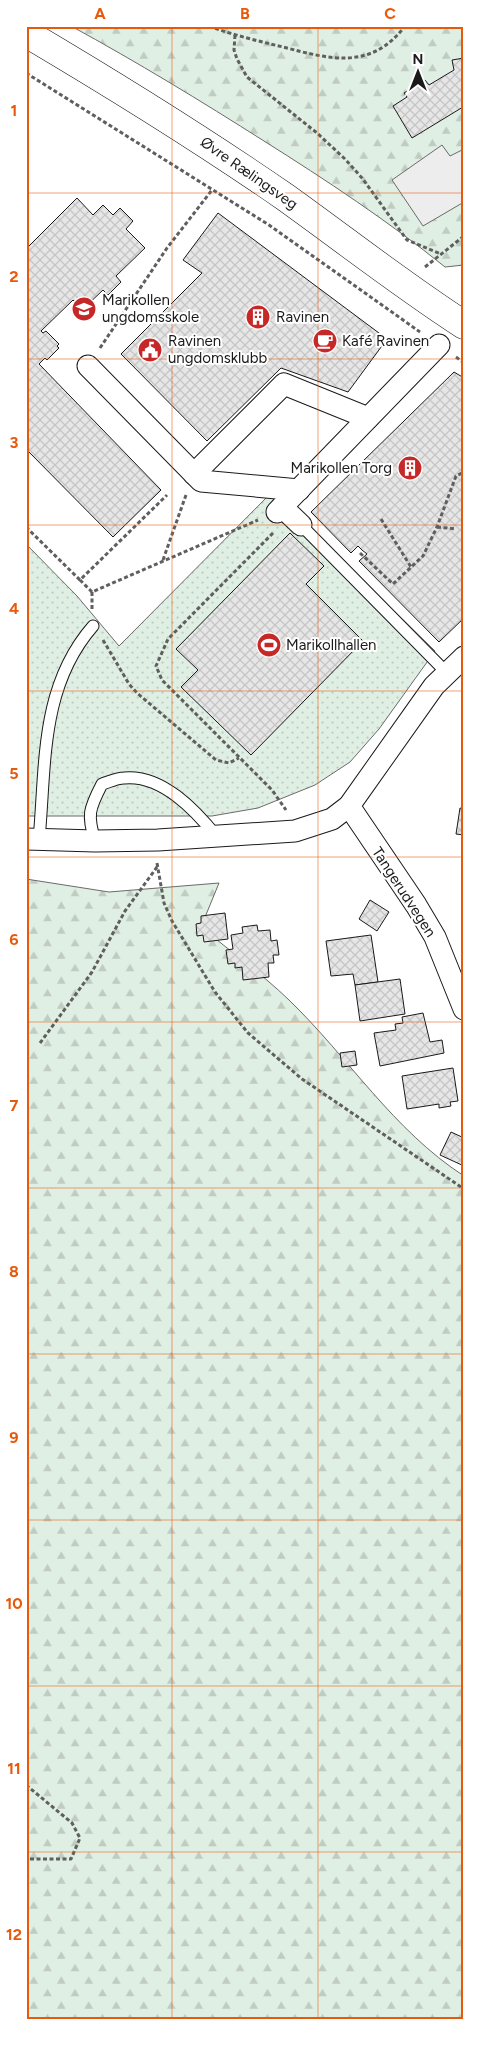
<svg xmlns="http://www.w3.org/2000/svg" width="490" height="2045" font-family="Figtree,sans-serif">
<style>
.forest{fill:url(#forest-firs);stroke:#6a6a6a}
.park{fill:url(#park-dots);stroke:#6a6a6a}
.parking{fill:#ededed;stroke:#6a6a6a}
.building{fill:url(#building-cross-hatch);stroke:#1a1a1a}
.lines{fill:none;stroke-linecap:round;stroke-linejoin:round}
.lane-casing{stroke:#1a1a1a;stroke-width:13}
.street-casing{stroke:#1a1a1a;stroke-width:23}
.secondary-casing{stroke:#1a1a1a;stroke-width:29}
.path{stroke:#5f5f5f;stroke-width:3;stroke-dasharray:4 2.5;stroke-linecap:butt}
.lane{stroke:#fff;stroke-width:11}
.street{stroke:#fff;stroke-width:21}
.secondary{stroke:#fff;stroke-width:28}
.grid{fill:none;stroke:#e8590c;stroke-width:1;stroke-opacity:0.55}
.labels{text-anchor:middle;stroke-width:4;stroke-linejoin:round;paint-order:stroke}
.street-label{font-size:15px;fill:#1a1a1a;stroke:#fff}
.poi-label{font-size:15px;fill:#1a1a1a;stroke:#fff;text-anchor:start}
.neatline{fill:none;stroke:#e8590c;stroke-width:2}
.grid-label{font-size:16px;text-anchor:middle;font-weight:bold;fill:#e8590c}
</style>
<defs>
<pattern id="forest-firs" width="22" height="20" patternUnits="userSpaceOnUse" patternTransform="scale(1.25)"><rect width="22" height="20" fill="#e0efe3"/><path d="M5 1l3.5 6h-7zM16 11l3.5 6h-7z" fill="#c0ccc2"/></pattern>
<pattern id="park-dots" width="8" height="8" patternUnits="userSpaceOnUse" patternTransform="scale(1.25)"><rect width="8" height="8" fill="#e0efe3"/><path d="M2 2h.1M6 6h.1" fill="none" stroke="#c0ccc2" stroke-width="1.8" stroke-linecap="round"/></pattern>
<pattern id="building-cross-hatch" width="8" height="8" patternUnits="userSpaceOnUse" patternTransform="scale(1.25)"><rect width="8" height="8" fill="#e6e6e6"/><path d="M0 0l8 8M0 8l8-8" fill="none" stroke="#c5c5c5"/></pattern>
</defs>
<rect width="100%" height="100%" fill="#fff"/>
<g class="forest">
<path d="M71 26H464V265L445 267C388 221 326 180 264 141 201 101 137 62 71 26Z"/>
<path d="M26 879 109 892 219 883 201 927C230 951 262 974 289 1000 349 1058 393 1130 464 1176V2019H26Z"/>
</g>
<polygon class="park" points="272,492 435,651 379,729 350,762 315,785 258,808 212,816 26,816 26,544 77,596 119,646"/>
<polygon class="parking" points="442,145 450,156 464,149 464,202 423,226 392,180"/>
<g class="building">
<polygon points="464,58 464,111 463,107 412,138 393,106 407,97 404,93 425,80 429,85 454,70 452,60"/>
<polygon points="77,198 93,215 103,205 113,215 120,208 133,221 126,229 145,248 116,276 121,282 108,295 103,290 83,309 73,300 41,331 43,333 46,331 59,344 57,346 59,348 47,360 45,358 39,364 161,490 113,537 26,449 26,249"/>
<polygon points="218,213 387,339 348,392 281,368 207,441 121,354 202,273 183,260"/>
<polygon points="454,372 464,378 464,618 439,642 359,561 367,554 362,550 358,546 351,553 311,512"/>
<polygon points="290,533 324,566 306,584 363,641 251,755 181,687 198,670 176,649"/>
<polygon points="460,808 464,809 464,835 456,834"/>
<polygon points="370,900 389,912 377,931 359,919"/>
<polygon points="225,913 228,939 204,942 203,935 197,936 196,924 201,923 201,916"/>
<polygon points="257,925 258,931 270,930 271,941 277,940 279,955 273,955 274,963 268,963 269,977 243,980 242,967 235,968 235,963 228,964 226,950 233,949 231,935 243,933 242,927"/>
<polygon points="371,935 378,982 355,985 353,974 331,976 326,941"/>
<polygon points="400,979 405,1014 360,1021 355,985"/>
<polygon points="423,1013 430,1042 442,1040 444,1053 380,1066 374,1033 396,1030 395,1024 403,1023 402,1017"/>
<polygon points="355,1051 357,1065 342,1067 340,1053"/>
<polygon points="453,1068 458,1101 450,1102 451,1106 439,1108 439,1104 407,1109 402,1076"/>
<polygon points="451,1132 464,1138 464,1166 440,1155"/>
</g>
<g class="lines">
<defs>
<g id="lane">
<polyline points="301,525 446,672"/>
<path d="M39 840C46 763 40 687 93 626"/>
<path d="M95 841C87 815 89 809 102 784 109 782 117 778 124 778 162 774 196 811 217 837"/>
</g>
<g id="street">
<polyline points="88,366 201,481 299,490"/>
<polyline points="194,474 284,384 368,418"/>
<polyline points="282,507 301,525"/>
<polyline points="277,512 439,345"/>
<polyline points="349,806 416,905 435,937 464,1009"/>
<polyline points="26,839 95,841 158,840 295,831 332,819 349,806 434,686 464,657"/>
</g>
<path id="secondary" d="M26 33C114 85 201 139 285 197 345 240 402 285 464 325"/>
</defs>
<use href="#lane" class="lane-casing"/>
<use href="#street" class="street-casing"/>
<use href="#secondary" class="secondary-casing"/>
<g class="path">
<path d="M209 26C233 35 258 41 283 47 329 59 371 71 405 26"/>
<polyline points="235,35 234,50 237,59 247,77 317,133 345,159 362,178 407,240 441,254"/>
<polyline points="26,73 269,225 420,332"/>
<polyline points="425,267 464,236"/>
<polyline points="100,348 167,248 212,190"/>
<polyline points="456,357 464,363"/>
<polyline points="381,519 411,567"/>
<polyline points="26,527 80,580"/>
<polyline points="437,527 456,529"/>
<polyline points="273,533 168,639 156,666 162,680 272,790 286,810"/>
<polyline points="360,553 393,584 423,556 437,527 456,476 464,472"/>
<polyline points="163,560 186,495"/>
<polyline points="92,592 80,580 167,495"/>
<polyline points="92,609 92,592 258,520"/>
<polyline points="103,640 129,684 137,693 216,760 229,763 239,758"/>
<polyline points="157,863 164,903 172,921 215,992 248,1033 302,1079 464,1189"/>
<polyline points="40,1043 92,972 125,911 157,867"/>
<polyline points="26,1785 72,1823 80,1838 71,1859 26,1859"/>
</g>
<use href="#lane" class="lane"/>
<use href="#street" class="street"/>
<use href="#secondary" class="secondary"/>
</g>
<path class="grid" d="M172 26V2019M318 26V2019M26 193H464M26 359H464M26 525H464M26 691H464M26 857H464M26 1022H464M26 1188H464M26 1354H464M26 1520H464M26 1686H464M26 1852H464"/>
<defs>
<symbol id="school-disc" viewBox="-11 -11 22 22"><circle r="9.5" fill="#c62828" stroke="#fff"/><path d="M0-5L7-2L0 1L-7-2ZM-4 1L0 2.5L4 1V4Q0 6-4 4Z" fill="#fff"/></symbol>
<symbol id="building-disc" viewBox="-11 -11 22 22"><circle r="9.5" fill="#c62828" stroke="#fff"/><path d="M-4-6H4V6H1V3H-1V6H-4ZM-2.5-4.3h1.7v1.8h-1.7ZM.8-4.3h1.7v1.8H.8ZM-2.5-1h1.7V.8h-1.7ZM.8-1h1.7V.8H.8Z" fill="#fff"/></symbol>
<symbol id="cafe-disc" viewBox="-11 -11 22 22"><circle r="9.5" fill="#c62828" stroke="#fff"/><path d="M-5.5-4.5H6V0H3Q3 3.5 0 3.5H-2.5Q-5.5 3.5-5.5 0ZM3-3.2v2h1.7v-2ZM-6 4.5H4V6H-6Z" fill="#fff"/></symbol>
<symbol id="civic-disc" viewBox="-11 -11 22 22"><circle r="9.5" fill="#c62828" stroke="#fff"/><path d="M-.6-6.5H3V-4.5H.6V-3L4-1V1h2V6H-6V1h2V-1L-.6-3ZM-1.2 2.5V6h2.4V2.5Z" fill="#fff"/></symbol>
<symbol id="stadium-disc" viewBox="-11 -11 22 22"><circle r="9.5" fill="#c62828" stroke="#fff"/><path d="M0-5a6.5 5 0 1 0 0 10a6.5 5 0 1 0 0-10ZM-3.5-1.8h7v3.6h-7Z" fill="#fff"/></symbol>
</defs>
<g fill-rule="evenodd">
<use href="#school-disc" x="70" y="295" width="28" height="28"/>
<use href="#building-disc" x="244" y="303" width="28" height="28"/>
<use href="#cafe-disc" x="311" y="327" width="28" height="28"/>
<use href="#civic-disc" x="136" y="336" width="28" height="28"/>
<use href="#building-disc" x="396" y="454" width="28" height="28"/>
<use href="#stadium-disc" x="255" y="631" width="28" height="28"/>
</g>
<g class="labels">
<g class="street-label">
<text transform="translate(249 173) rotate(35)" y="5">Øvre Rælingsveg</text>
<text transform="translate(404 892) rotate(57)" y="5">Tangerudvegen</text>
</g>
<g class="poi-label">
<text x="102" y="305">Marikollen<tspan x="102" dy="17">ungdomsskole</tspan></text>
<text x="276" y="322">Ravinen</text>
<text x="168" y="346">Ravinen<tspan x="168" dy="17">ungdomsklubb</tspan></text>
<text x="342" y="346">Kafé Ravinen</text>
<text x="392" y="473" text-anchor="end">Marikollen Torg</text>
<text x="286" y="650">Marikollhallen</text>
</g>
</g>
<rect width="490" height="2045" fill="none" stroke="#ffffff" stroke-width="55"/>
<g transform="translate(418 72)" stroke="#ffffff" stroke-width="4" paint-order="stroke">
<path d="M0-4L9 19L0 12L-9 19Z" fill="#1a1a1a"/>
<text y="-8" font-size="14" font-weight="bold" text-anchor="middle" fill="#1a1a1a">N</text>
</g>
<rect x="28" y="28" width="434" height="1990" class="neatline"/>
<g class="grid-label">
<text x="100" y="19">A</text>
<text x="245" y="19">B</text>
<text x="390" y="19">C</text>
<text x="14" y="116">1</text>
<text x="14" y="282">2</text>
<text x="14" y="448">3</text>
<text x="14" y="614">4</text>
<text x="14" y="779">5</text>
<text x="14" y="945">6</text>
<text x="14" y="1111">7</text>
<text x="14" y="1277">8</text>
<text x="14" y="1443">9</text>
<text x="14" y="1609">10</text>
<text x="14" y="1774">11</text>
<text x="14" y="1940">12</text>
</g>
</svg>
